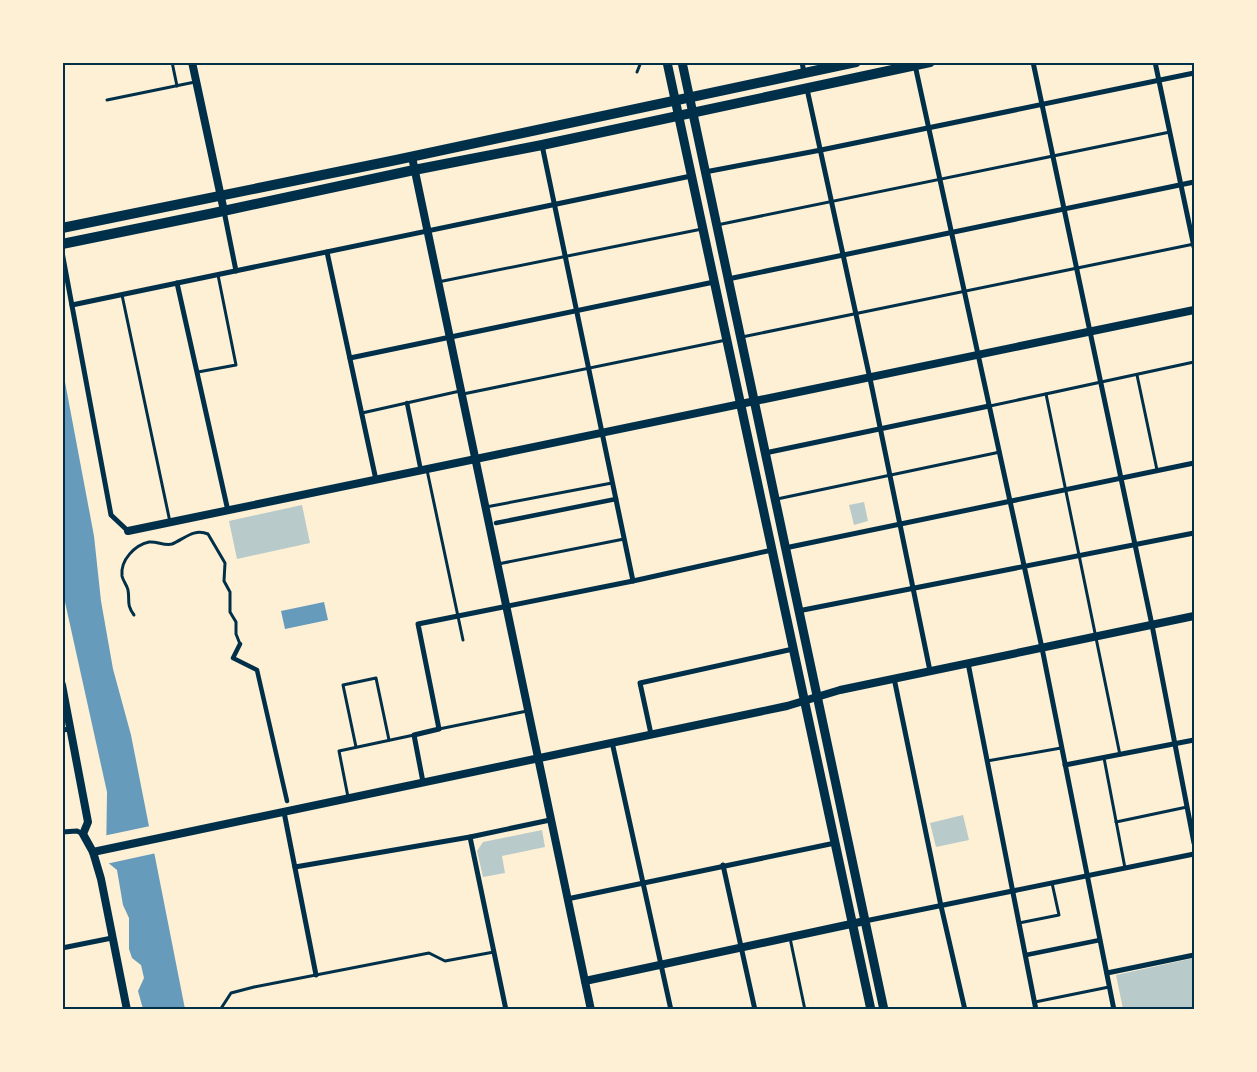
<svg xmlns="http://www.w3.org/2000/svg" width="1257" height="1072" font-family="'Work Sans',sans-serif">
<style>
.green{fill:#b9caca}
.water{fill:#669bbc}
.pier{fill:#fdf0d5}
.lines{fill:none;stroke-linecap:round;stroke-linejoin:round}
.service{stroke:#003049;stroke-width:3}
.pedestrian{stroke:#003049;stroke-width:4.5}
.minor{stroke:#003049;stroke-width:5}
.tertiary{stroke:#003049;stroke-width:8}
.secondary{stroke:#003049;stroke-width:9}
.primary{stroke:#003049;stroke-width:10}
.neatline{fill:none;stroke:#003049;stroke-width:2}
</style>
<rect width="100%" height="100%" fill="#fdf0d5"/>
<g class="green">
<polygon points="864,502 868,521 854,525 849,505"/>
<polygon points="302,505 310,543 237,559 229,521"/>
<polygon points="963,815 969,840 936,847 930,823"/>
<polygon points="542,830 545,847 502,856 505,873 483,877 477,851 483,842"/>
<polygon points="1194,958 1194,1009 1123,1009 1116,975"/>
</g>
<g class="water">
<polygon points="62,366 94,536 101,601 113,669 131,735 185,1009 143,1009 138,991 144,978 141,965 132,958 129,949 129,918 123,905 117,870 106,861 107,792 63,593"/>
<polygon points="324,602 328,620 285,629 281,611"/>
</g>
<polygon class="pier" points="155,825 161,852 106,864 104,863 103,836"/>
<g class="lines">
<g class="service">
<polyline points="172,62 177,86"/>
<polyline points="637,72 641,62"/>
<polyline points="107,100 195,82"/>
<polyline points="717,225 1170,132"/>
<polyline points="438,282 702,229"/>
<polyline points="122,295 170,522"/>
<polyline points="742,337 1194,244"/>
<polyline points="198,372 236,365 218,275"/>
<polyline points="1137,375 1157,470"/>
<polyline points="463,394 726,340"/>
<polyline points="1046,394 1120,755"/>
<polyline points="990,406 1194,362"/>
<polyline points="362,413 460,391"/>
<polyline points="427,470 463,640"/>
<polyline points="777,499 1000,452"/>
<polyline points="486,507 612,483"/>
<polyline points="498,564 624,539"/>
<path d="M134 615C126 604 130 601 128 590 127 585 123 581 122 576 120 560 135 545 149 542 157 541 164 546 172 544 184 539 194 528 208 534L225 563 224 581 230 592V612L236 622V634L240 644"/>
<polyline points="439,729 527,711"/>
<polyline points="356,747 343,685 376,678 389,740"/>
<polyline points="1104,758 1125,868"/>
<polyline points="987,761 1061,748"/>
<polyline points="348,797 339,751 414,735"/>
<polyline points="1116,822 1187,807"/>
<polyline points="1019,923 1059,915 1052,883"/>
<polyline points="790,938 805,1010"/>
<polyline points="1035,1002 1109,987"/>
<polyline points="220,1010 231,993 254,987 429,953 445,961 494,952"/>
</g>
<g class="pedestrian">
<polyline points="407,403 421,471"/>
<polyline points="496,523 616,499"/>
<polyline points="240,644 233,658 257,670 287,801"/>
<polyline points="1026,955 1100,940"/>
</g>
<g class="minor">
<polyline points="802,62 804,73"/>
<polyline points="1033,62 1152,625 1194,843"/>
<polyline points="1155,62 1194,247"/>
<polyline points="915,65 1042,648 1114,1010"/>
<polyline points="807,89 872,388 930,671"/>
<polyline points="542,145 633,581"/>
<polyline points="705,172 821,150 1194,73"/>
<polyline points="224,211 236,271"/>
<polyline points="62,252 111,515 128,531"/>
<polyline points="327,252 376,480"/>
<polyline points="728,279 1194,182"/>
<polyline points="177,283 228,511"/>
<polyline points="72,305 691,176"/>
<polyline points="350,358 714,282"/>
<polyline points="765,453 989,406"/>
<polyline points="785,548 1194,463"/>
<polyline points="798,611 1194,533"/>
<polyline points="968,663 1036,1010"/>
<polyline points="894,678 941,906 965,1010"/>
<polyline points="62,730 71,729"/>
<polyline points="651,734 640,683 793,649"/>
<polyline points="612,742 671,1010"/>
<polyline points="1065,765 1194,740"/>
<polyline points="423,782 414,735 439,729 418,624 633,581 772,550"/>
<polyline points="284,812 316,975"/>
<polyline points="62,832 77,831 83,834"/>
<polyline points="470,837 506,1010"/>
<polyline points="723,865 755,1010"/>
<polyline points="295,867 470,837 550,820"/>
<polyline points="567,899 835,843"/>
<polyline points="865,921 1194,854"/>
<polyline points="62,948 112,938"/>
<polyline points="1107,973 1194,955"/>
</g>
<g class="tertiary">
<polyline points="192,62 224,211"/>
<polyline points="412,157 591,1010"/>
<polyline points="128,531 1194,310"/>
<polyline points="62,685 88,822 83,834 93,852 101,879 127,1010"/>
<polyline points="93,852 787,706 840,690 1194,616"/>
<polyline points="585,981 865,921"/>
</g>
<g class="secondary">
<polyline points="667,62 871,1010"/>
<polyline points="682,62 884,1010"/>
</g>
<g class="primary">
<polyline points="62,228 396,160 856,62"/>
<polyline points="62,244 214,213 414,170 542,145 930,62"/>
</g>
</g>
<rect width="1257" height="1072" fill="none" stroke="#fdf0d5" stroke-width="128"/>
<rect x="64" y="64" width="1129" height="944" class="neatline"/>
</svg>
